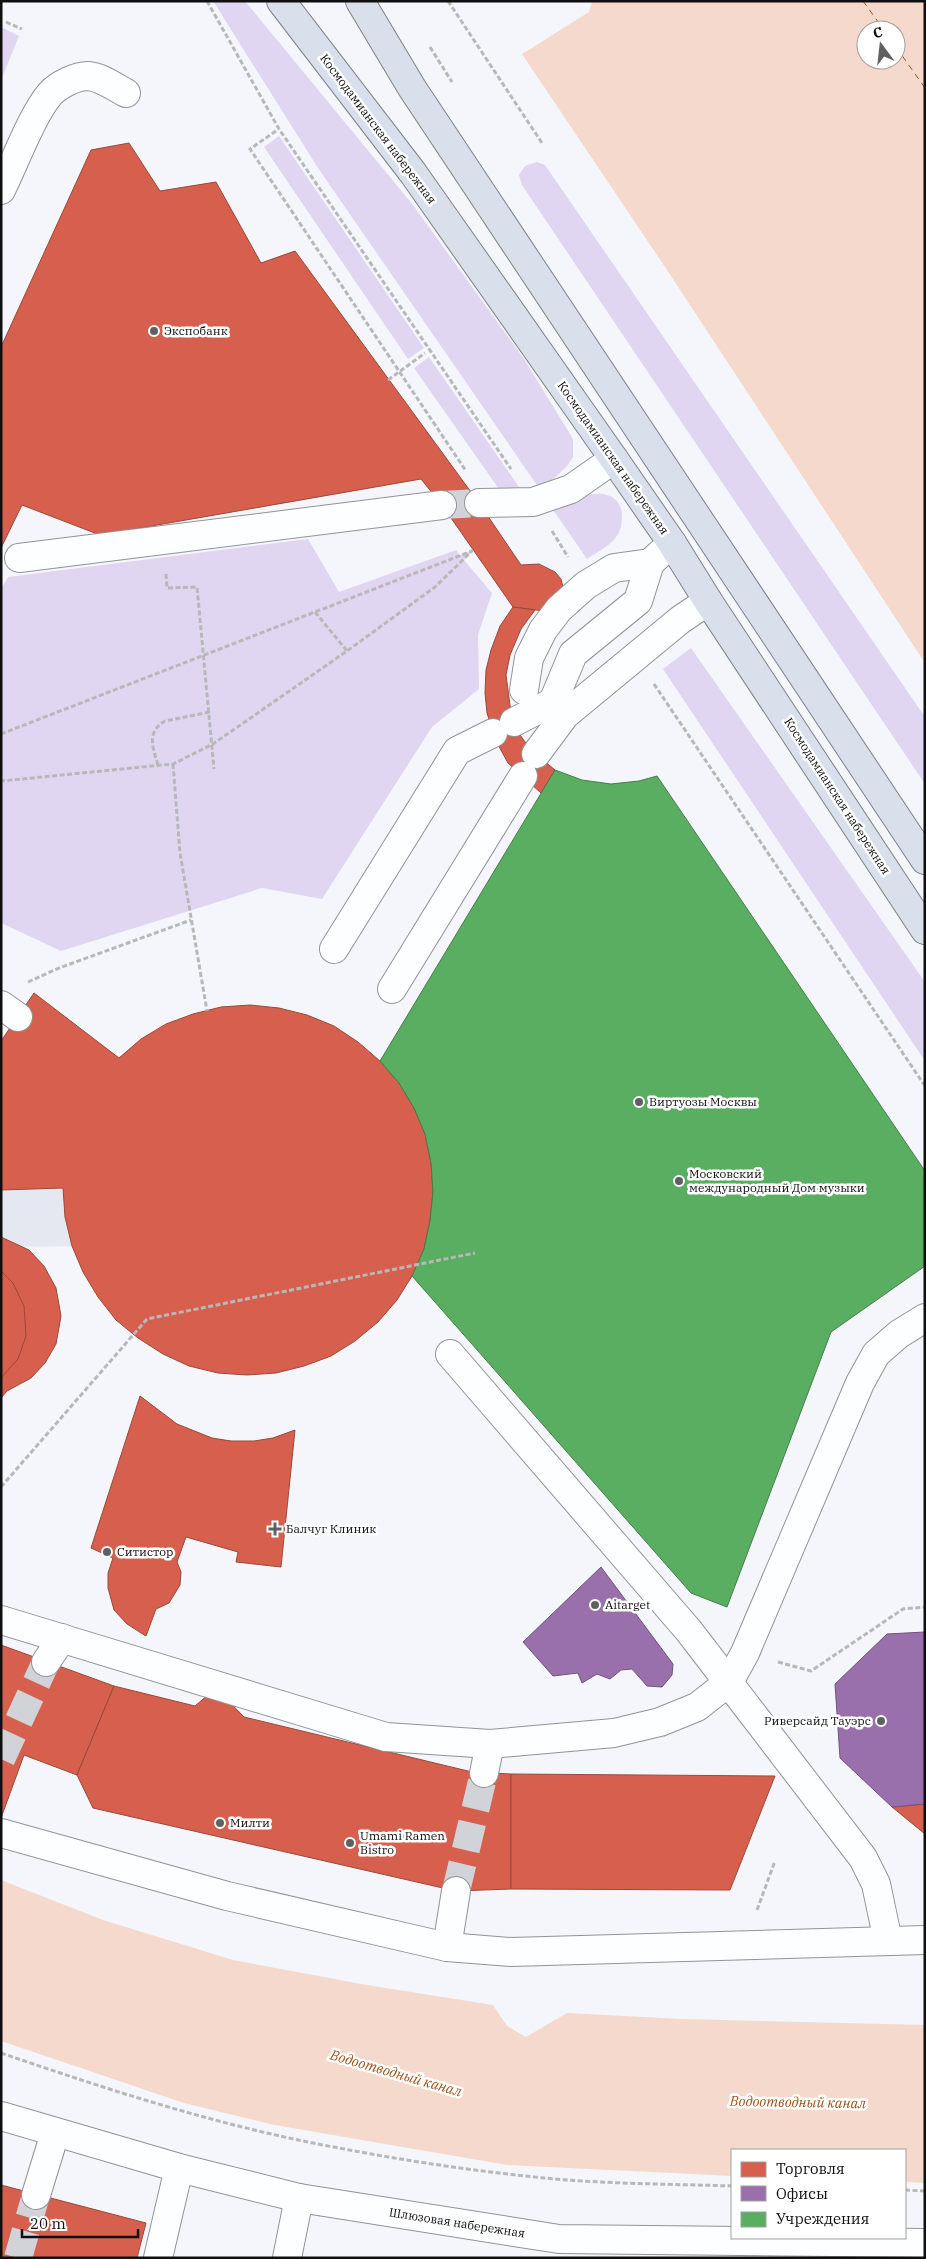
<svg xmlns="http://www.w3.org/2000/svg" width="926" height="2259" font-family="'IBM Plex Serif',serif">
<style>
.green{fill:#e0d6f2}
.plaza{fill:#e5e8f0}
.water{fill:#f5d9cc;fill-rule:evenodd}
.shops{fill:#d6604d;stroke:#9a483a}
.offices{fill:#9970ab;stroke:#70537c}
.public{fill:#5aae61;stroke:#447e48}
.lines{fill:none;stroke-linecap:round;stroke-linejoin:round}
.ferry{stroke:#9f511a;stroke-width:1;stroke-dasharray:6 5;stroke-linecap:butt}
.minor-tunnel{stroke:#d2d3d8;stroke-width:28;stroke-dasharray:28 14;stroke-linecap:butt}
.minor-casing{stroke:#929396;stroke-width:30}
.major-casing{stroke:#7f8083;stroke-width:30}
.path{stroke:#b8b8b9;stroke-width:3;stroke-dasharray:5 2.5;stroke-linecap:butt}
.minor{stroke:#fdfeff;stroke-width:28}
.major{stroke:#dadfec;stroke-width:28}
.poi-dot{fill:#5f6062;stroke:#fff;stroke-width:2}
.labels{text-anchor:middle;stroke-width:5;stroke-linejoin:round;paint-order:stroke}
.street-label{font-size:12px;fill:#0f0f0f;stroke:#fff}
.poi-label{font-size:12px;fill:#0f0f0f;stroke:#fff;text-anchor:start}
.water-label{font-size:14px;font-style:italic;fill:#9f511a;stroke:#fff}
</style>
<rect width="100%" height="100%" fill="#f4f6fc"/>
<g class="green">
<polygon points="213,1 245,1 413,205 524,359 573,439 573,457 567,466 541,491 318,168"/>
<polygon points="3,28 19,36 1,80 1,32"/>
<polygon points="279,136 424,348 408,359 264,147"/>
<polygon points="537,162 545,165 925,717 925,784 522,185 519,175 525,166"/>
<polygon points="429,357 526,497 506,499 414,368"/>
<path d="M591 494C596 494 602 493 607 495 624 499 625 521 618 534 612 545 597 552 587 559L547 501Z"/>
<polygon points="308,539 339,592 456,550 460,555 474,550 464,560 492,593 478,635 479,689 432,727 322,899 262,888 61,951 1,923 1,589 8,577"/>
<polygon points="691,648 925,982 925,1061 663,669"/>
</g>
<polygon class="plaza" points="1,1111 122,1124 93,1246 1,1247"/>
<g class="water">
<path d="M592 1H925V663L665 267 522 54 589 12ZM866 30H896V60H866Z"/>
<polygon points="1,1880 103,1920 233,1960 367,1985 493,2005 507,2026 526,2037 567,2013 682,2019 925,2025 925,2183 905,2182 905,2150 732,2150 732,2176 507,2165 275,2125 184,2103 1,2041"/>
</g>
<g class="shops">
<polygon points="129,143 160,191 216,182 261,263 295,251 479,503 521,565 539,564 555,572 561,579 563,587 561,596 544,611 513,607 442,505 421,479 100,535 22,505 1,548 1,347 91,150"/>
<polygon points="513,607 535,610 521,629 510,655 506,675 511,713 518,732 530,749 555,770 541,793 508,763 496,741 487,713 485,693 486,670 491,650 500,626"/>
<polygon points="34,993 119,1058 141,1039 166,1024 193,1014 221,1007 250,1005 279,1008 307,1015 334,1026 358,1042 380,1061 399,1083 414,1108 425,1134 431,1163 433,1192 430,1221 424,1249 412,1276 397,1300 378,1322 355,1341 331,1356 304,1366 276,1373 247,1375 218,1373 189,1366 163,1354 138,1338 116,1320 98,1297 83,1272 72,1246 65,1217 63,1188 1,1190 1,1041"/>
<polygon points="1,1237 29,1250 44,1266 56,1288 61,1316 56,1344 45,1363 31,1378 7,1391 1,1398"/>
<polygon points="1,1271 13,1283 24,1306 26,1336 18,1359 1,1378"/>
<polygon points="140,1396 177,1424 212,1438 231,1441 254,1441 273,1438 295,1430 281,1567 236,1562 238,1552 186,1537 177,1562 181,1572 180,1585 169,1603 156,1609 146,1636 127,1624 114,1610 108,1588 108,1573 113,1558 91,1548"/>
<polygon points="1,1645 114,1686 77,1775 24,1755 1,1818"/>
<polygon points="114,1686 195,1706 216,1688 244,1717 472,1772 511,1774 511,1889 456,1891 93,1808 77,1775"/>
<polygon points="511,1774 775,1776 730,1890 511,1889"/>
<polygon points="925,1804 925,1834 892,1807"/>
<polygon points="1,2185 146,2223 137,2258 1,2258"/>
</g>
<g class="offices">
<circle cx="643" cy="1218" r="188"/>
<polygon points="601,1567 673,1664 672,1675 662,1687 647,1686 632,1669 621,1670 610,1679 597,1674 582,1683 578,1673 553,1676 523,1642"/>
<polygon points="925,1632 925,1804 892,1807 840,1758 835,1684 887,1634"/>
</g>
<polygon class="public" points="555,770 582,780 611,784 639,781 657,776 925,1171 925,1266 831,1332 727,1607 691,1593 412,1276 424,1249 430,1221 433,1192 431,1163 425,1134 414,1108 399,1083 380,1061"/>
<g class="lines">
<g class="ferry">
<polyline points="863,1 884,30"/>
<polyline points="896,47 925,88"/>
</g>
<g class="minor-tunnel">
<polyline points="442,505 479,503"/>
<polyline points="1,1759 46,1662"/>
<polyline points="456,1891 484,1773"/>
<polyline points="18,2258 36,2195"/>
</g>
<defs>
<g id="minor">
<path d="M1 190C14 164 32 115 50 94 58 85 76 76 88 76 101 77 115 87 126 93"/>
<polyline points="479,503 533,502 571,489 614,459"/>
<polyline points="19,558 442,505"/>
<polyline points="524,690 529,658 543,630 559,609 586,585 614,568 650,563 672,543"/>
<polyline points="514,722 553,702 573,654 638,601 650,563"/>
<polyline points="536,754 565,715 680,620 708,601"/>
<polyline points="334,949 457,751 493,733"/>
<polyline points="392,989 523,776"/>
<polyline points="1,1005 18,1017"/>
<polyline points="450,1354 689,1631 863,1858 876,1884 888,1941"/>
<polyline points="1,1620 386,1737 490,1744 614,1733 660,1722 697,1707 729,1682 745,1653 860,1383 876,1354 899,1334 925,1318"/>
<polyline points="46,1662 62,1638"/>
<polyline points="484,1773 490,1744"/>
<polyline points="1,1833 227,1896 447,1947 511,1952 925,1940"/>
<polyline points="447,1947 456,1891"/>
<polyline points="1,2116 179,2168 299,2198 559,2239 925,2243"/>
<polyline points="36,2195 55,2133"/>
<polyline points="158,2258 179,2168"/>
<polyline points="287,2258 299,2198"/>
</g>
<g id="major">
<polyline points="281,1 413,173 614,459 672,543 708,601 925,930"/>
<polyline points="360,1 412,88 925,860"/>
</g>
</defs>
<use href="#minor" class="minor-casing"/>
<use href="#major" class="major-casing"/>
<g class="path">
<polyline points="207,1 279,129 511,469"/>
<polyline points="448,1 542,143"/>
<polyline points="6,22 22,29"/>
<polyline points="430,47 452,82"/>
<polyline points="276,131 250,149 466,471"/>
<polyline points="388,380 425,353"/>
<polyline points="552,531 568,557"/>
<polyline points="166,574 167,588 197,587 214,769"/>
<polyline points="315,612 347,651"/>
<polyline points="654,684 925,1086"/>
<polyline points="1,734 472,551 435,587 347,651 213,744 173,764 1,781"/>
<polyline points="173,764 180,853 207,1011"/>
<path d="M158 765C153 748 146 732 165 721L210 712"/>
<polyline points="28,982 59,968 191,920"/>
<polyline points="1,1487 147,1319 475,1253"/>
<polyline points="778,1662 811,1671 903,1609 925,1607"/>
<polyline points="757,1910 775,1861"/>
<path d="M1 2053C112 2091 223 2127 339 2148 406 2161 475 2171 544 2178 606 2184 670 2184 732 2186"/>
<polyline points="905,2190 925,2191"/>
</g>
<use href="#minor" class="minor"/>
<use href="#major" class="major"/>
</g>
<g class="poi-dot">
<circle cx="154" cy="331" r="5"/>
<circle cx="639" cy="1102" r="5"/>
<circle cx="679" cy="1181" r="5"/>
<path d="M272.5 1521.5h5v5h5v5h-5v5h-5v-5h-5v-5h5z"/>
<circle cx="107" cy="1552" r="5"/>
<circle cx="595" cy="1605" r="5"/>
<circle cx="881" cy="1721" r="5"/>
<circle cx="220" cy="1823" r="5"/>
<circle cx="350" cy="1843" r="5"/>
</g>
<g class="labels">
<g class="street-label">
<text transform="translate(378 129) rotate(53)" y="4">Космодамианская набережная</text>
<text transform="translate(613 458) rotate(55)" y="4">Космодамианская набережная</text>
<text transform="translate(837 796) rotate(57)" y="4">Космодамианская набережная</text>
<text transform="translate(457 2223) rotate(9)" y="4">Шлюзовая набережная</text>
</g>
<g class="poi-label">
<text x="164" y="335">Экспобанк</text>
<text x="649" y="1106">Виртуозы Москвы</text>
<text x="689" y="1178">Московский<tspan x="689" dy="14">международный Дом музыки</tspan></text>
<text x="286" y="1533">Балчуг Клиник</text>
<text x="117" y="1556">Ситистор</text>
<text x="605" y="1609">Aitarget</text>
<text x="871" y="1725" text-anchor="end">Риверсайд Тауэрс</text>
<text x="230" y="1827">Милти</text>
<text x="360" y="1840">Umami Ramen<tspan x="360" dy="14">Bistro</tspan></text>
</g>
<g class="water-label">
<text transform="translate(396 2073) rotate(16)" y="5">Водоотводный канал</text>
<text transform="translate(798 2102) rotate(1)" y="5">Водоотводный канал</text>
</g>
</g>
<rect width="926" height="2259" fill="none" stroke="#0f0f0f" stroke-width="5"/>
<rect x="731" y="2149" width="175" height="90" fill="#ffffff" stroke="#9f9f9f"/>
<rect x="741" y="2162" width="25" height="15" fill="#d6604d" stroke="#9f9f9f"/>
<text x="776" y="2174" font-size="15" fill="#0f0f0f">Торговля</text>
<rect x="741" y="2186" width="25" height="15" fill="#9970ab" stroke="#9f9f9f"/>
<text x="776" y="2199" font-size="15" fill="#0f0f0f">Офисы</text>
<rect x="741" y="2212" width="25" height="15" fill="#5aae61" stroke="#9f9f9f"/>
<text x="776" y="2224" font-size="15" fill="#0f0f0f">Учреждения</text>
<g transform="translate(881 45) rotate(345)"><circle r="24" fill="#ffffff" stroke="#9f9f9f"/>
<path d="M0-4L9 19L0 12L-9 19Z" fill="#5f6062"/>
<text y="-8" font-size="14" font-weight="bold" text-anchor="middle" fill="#0f0f0f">С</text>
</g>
<path d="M22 2229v8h116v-8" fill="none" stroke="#0f0f0f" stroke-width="2.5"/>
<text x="30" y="2229" font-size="15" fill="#0f0f0f" stroke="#ffffff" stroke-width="4" paint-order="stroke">20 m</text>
</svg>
